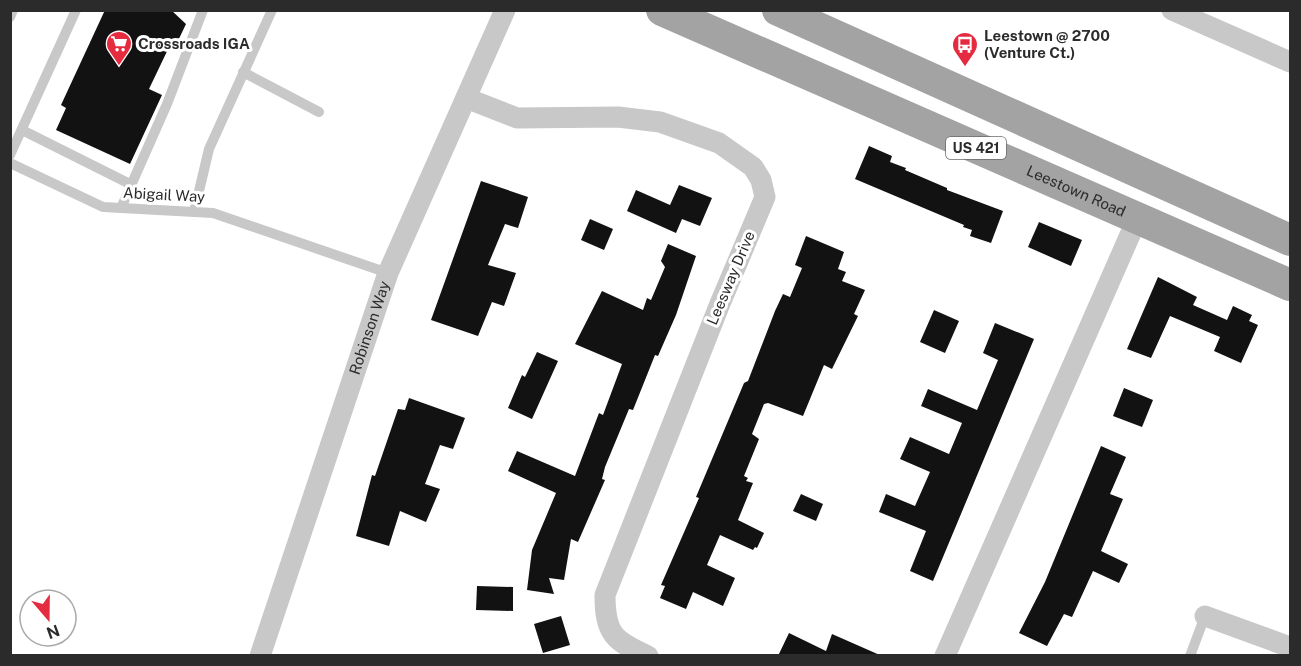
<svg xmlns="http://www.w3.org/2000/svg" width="1301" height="666" font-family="'Public Sans',sans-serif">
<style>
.building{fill:#121212}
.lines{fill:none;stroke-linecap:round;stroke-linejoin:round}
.service{stroke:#c8c8c8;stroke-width:10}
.minor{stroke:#c8c8c8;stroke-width:21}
.primary{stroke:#a3a3a3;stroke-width:32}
.labels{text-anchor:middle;stroke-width:6;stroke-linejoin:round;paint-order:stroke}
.shield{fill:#fff;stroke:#6b6b6b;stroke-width:1.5}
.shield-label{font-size:14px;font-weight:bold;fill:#2b2b2b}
.poi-label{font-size:15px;font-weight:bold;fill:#2b2b2b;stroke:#fff;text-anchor:start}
.street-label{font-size:15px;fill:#2b2b2b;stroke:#fff}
</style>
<rect width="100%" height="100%" fill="#fff"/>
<g class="building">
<polygon points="105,10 171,10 186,24 176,45 171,43 149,89 162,95 130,164 56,130 66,108 61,105"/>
<polygon points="869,146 892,156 890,162 906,168 905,170 947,188 947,190 1003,211 991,243 970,236 972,230 963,227 964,225 855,179"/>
<polygon points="481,181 528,197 518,228 505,224 488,265 516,273 504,306 492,302 478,336 431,320"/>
<polygon points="679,185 712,198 700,226 682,219 676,233 627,211 636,190 670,205"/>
<polygon points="590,219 613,229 604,250 581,240"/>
<polygon points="1039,222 1082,240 1071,266 1028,247"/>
<polygon points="806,236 844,252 838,269 846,272 842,281 865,290 854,314 858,316 832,369 824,365 803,416 768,403 764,404 752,434 759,439 744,476 748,478 746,481 753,483 738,520 764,533 757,548 755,547 753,550 720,535 707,565 735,578 723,606 693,592 686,609 660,598 665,586 661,585 699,498 696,497 744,383 748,381 775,311 783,294 790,297 802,268 795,265"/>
<polygon points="668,244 696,256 676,315 658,356 655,355 633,410 629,409 605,467 602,479 605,480 578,542 571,539 564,580 549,578 554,594 527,590 532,550 556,493 508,471 517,451 575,476 599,413 603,415 622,364 575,344 602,291 643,310 647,298 651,300 665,267 661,261"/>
<polygon points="1158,277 1197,297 1193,305 1227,320 1233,306 1252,315 1249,321 1258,325 1241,363 1214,351 1220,337 1170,316 1151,358 1127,349"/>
<polygon points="934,310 959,321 945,353 920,342"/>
<polygon points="995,323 1034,339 933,581 910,571 926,531 879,512 886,494 915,506 930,472 900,459 910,437 949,454 962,423 921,406 928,389 977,410 998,360 983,353"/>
<polygon points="537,352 558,361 532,419 508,408 522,375 525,377"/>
<polygon points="1124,388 1153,400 1142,427 1113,416"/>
<polygon points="409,398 465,418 453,449 440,445 425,484 440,489 426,522 400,511 389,546 356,536 372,475 375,476 398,409 405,410"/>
<polygon points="1101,446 1126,457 1110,494 1123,499 1101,551 1128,564 1119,583 1093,571 1072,617 1064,614 1047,646 1019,633 1045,582"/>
<polygon points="801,494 823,504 816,521 793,511"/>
<polygon points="477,586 513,587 513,611 476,610"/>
<polygon points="561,616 570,645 543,653 534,624"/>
<polygon points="789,633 826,651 832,634 882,656 778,656"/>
</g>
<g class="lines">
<g class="service">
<polyline points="10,17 13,10"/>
<polyline points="243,72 319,112"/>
<polyline points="22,130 130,184"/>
<polyline points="10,155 76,10"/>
<polyline points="10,163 103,207 213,213 388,273"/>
<polyline points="121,208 167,104 203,10"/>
<polyline points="194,212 209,149 272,10"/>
<polyline points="1190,656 1205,616"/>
</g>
<g class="minor">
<polyline points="1172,10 1290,62"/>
<path d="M466 98 517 118 618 117 660 122 719 143 753 167 761 180 765 197 719 306 605 595C605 634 614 641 648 656"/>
<polyline points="1205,616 1290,647"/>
<path id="s1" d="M260 656 388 273 505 10"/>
<polyline points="945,656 1137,219"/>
</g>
<g class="primary">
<path id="s2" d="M662 10 1290 285"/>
<polyline points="778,10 1290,240"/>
</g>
</g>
<defs>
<symbol id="supermarket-pin" viewBox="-11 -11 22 30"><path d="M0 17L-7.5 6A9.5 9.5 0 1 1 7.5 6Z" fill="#e52b3f" stroke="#fff"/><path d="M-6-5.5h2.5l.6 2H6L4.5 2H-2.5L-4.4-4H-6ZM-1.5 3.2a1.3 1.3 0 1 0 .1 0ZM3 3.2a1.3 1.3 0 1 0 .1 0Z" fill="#fff"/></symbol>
<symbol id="bus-pin" viewBox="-11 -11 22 30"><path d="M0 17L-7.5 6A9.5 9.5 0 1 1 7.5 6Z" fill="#e52b3f" stroke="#fff"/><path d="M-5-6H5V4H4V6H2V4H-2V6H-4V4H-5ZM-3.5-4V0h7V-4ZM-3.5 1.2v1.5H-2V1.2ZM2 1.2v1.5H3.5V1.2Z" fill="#fff"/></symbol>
</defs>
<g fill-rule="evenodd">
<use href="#supermarket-pin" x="104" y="29" width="30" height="40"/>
<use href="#bus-pin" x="950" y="30" width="30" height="40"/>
</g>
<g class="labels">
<rect class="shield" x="946" y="137" width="60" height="22" rx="4.5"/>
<g class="shield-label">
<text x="976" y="153">US 421</text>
</g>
<g class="poi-label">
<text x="984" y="41">Leestown @ 2700<tspan x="984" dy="17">(Venture Ct.)</tspan></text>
<text x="138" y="49">Crossroads IGA</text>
</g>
<g class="street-label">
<text dy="5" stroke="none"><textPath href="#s2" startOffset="452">Leestown Road</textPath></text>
<text transform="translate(164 195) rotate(3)" y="5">Abigail Way</text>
<text transform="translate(731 278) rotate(-67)" y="5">Leesway Drive</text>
<text dy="5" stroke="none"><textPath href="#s1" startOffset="346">Robinson Way</textPath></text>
</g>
</g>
<rect width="1301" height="666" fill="none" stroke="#2b2b2b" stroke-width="24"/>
<g transform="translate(48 618) rotate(160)"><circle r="28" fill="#ffffff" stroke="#aaaaaa" stroke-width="1.5"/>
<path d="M0-4.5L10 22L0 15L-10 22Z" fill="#e52b3f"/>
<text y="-9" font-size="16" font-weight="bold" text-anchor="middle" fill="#2b2b2b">N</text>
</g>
</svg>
